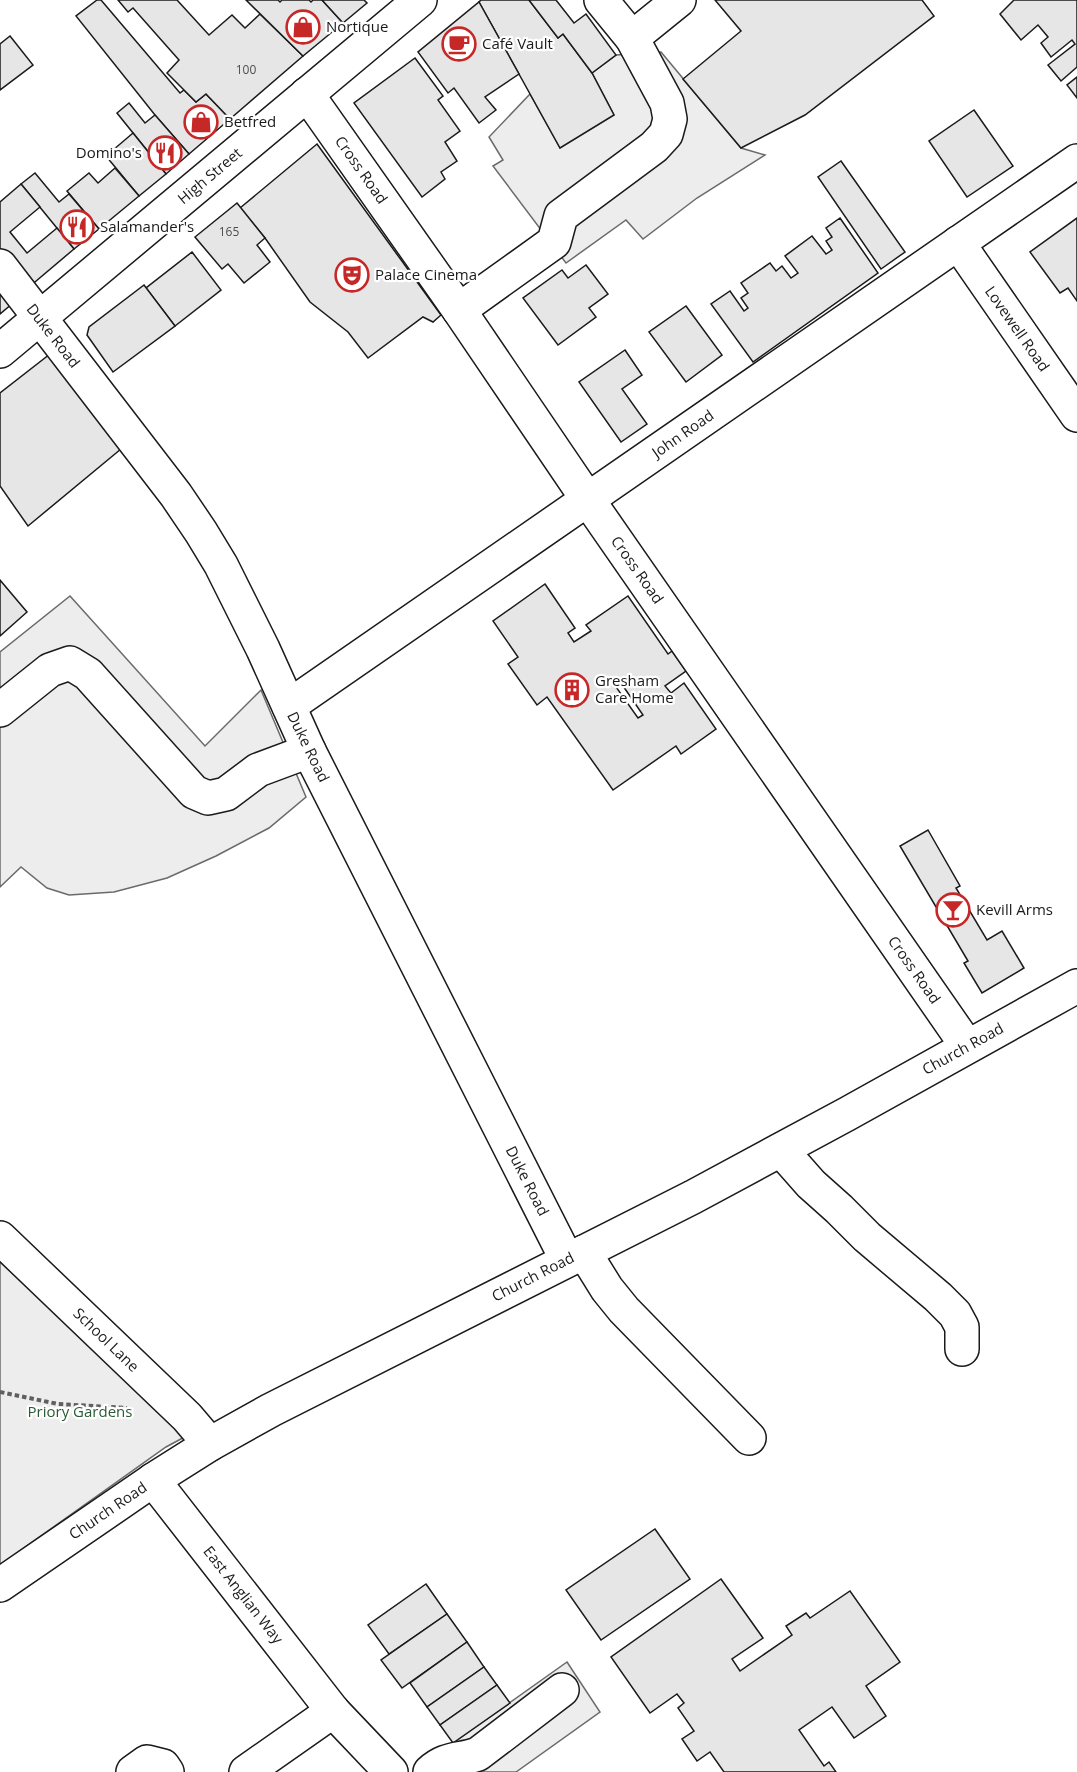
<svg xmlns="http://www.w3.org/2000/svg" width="1077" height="1772" font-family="'Open Sans',sans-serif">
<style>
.built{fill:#ededed;stroke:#6a6a6a;stroke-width:1.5}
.building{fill:#e6e6e6;stroke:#1a1a1a;stroke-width:1.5;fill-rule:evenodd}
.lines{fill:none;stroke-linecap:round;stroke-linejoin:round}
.minor-casing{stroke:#1a1a1a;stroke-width:36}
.major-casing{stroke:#1a1a1a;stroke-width:36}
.path{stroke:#5f5f5f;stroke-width:4;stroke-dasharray:4.5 3;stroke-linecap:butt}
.minor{stroke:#fff;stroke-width:33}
.major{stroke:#fff;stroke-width:33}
.labels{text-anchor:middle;stroke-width:4.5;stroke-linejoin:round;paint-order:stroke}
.number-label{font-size:12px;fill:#4d4d4d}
.poi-label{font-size:15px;fill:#1a1a1a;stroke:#fff;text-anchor:start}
.street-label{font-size:15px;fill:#1a1a1a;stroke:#fff}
.park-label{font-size:15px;fill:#2b5a34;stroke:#fff}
</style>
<rect width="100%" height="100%" fill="#fff"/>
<g class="built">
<polygon points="661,52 741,148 765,155 697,198 643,239 626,220 566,263 493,166 503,160 489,137 530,94 560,148 614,115 592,73 616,55"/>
<polygon points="70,596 205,746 261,690 306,797 269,828 216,856 167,878 114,892 69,895 47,888 21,867 0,887 0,652"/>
<polygon points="0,1232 192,1433 166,1447 0,1565"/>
<polygon points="567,1662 600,1712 516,1772 456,1772 453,1743"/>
</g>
<g class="building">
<polygon points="97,0 101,0 180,93 184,90 196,102 206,94 230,119 189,154 155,115 76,16"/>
<polygon points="118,0 177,0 209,35 232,15 245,28 260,14 303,56 230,119 206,94 196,102 167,73 179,60 133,8 128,12"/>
<polygon points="246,0 278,0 280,2 282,0 309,0 311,2 313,0 322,0 343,23 303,56"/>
<polygon points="322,0 364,0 367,3 343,23"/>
<polygon points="481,0 529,0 558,38 563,34 592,73 614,115 560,148 479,2"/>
<polygon points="529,0 556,0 574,23 586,14 616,55 592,73 563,34 558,38"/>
<polygon points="715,0 922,0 934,16 805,115 741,148 683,79 741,31"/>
<polygon points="1014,0 1077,0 1077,67 1061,81 1048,65 1075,44 1072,40 1051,57 1041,43 1048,37 1038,25 1021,40 1000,14"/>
<polygon points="479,2 519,74 485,97 496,110 479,123 454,88 448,93 418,52"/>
<polygon points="10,36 33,65 0,90 0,44"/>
<polygon points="415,58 443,96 438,100 460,131 445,142 457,161 441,172 445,179 422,197 354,103"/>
<polygon points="1077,77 1077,98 1067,85"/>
<polygon points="129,103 145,123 155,115 189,154 166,174 117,113"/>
<polygon points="974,110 1013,166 967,197 929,141"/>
<polygon points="133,133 166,174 139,196 106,156"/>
<polygon points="317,144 441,315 433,322 423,317 368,358 348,332 310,302 265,238 240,208"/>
<polygon points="841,161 905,252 881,269 818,177"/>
<polygon points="115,168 139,196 99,229 67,191 89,173 98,183"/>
<polygon points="35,173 59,202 69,194 99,229 74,249 21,184"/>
<polygon points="21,184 40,207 10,232 27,253 57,228 74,249 29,287 0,253 0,202"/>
<polygon points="237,203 265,238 257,245 270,262 244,283 228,264 222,269 195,237"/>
<polygon points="840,218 878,273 753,362 711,304 730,291 744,311 748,308 741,298 748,293 741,283 770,263 776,271 782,266 791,278 798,273 785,256 812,236 826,254 832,250 826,241 832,237 826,228"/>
<polygon points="1077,218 1077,301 1068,288 1060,293 1030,252"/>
<polygon points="192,252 221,290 175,326 146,288"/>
<polygon points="586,265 608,294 589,308 596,317 558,345 523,298 562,270 568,278"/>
<polygon points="0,276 19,298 0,314"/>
<polygon points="144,285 175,326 113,372 87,335 89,327"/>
<polygon points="686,306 722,355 686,382 649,332"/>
<polygon points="625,350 642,375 622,389 647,424 621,442 579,382"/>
<polygon points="50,354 127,444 28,526 0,486 0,393"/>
<polygon points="0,580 27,612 0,636"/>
<path d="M545 584 575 628 568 633 574 642 591 631 586 625 628 596 668 654 672 651 686 671 665 686 671 693 684 683 716 729 681 754 676 746 613 790 547 697 537 705 508 664 518 657 493 621ZM621 683 643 715 638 718 616 687Z"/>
<polygon points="928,830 960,886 956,888 987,940 1002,931 1024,968 982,993 964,963 968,961 900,846"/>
<polygon points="655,1529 690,1579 601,1640 566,1590"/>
<polygon points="721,1579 763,1638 732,1659 740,1671 792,1635 786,1626 806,1613 810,1618 850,1591 900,1662 866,1686 886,1716 854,1738 832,1707 799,1730 824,1766 829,1762 836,1772 724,1772 710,1752 697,1761 682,1739 694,1731 678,1708 684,1703 677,1694 650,1713 611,1657"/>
<polygon points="426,1584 447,1614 389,1654 368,1625"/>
<polygon points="447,1614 467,1642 402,1688 381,1660"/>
<polygon points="467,1642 484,1667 427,1707 410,1683"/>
<polygon points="484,1667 497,1685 440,1725 427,1707"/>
<polygon points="497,1685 510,1703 453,1743 440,1725"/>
</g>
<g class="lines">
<defs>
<g id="minor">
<polyline points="632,38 679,0"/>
<polyline points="307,94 459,310 588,500 967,1046"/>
<polyline points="958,243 1077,415"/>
<polyline points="0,266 176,495 201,532 221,565 263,649 309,751 567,1260"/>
<polyline points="459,310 554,242 561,216 654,147 666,134 670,119 667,103 632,38 601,0"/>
<polyline points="0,351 420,0"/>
<polyline points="289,706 1077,161"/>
<polyline points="0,710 50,670 70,663 88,674 194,792 208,798 226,794 258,770 309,751"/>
<polyline points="781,1150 811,1184 839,1209 867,1237 938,1297 955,1314 962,1327 962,1349"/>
<polyline points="0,1238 187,1417 210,1444"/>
<polyline points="584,1252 607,1289 624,1310 749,1438"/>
<polyline points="153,1480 333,1711 391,1772"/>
<polyline points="133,1772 147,1762 163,1766 167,1772"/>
<polyline points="246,1772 333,1711"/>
<path d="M430 1772C446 1757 459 1761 478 1754L562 1690"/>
</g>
<polyline id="major" points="0,1585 153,1480 210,1444 271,1410 693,1197 847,1114 1077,986"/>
</defs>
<use href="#minor" class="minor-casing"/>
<use href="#major" class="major-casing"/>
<polyline class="path" points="0,1392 58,1404 127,1408"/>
<use href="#minor" class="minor"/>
<use href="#major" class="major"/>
</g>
<defs>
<symbol id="shop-ring" viewBox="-11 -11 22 22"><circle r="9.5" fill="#fff" stroke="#c62828" stroke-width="1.5"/><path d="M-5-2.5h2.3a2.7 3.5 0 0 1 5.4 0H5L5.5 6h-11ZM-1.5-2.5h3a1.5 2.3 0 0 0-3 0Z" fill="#c62828"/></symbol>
<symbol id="cafe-ring" viewBox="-11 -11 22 22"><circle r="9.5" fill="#fff" stroke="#c62828" stroke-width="1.5"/><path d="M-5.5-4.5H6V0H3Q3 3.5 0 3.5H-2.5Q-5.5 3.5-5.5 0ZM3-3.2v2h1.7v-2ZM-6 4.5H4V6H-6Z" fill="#c62828"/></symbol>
<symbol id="restaurant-ring" viewBox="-11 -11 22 22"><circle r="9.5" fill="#fff" stroke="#c62828" stroke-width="1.5"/><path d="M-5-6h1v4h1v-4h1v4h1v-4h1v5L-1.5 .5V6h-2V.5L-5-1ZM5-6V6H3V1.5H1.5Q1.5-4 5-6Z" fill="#c62828"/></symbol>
<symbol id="theatre-ring" viewBox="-11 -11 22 22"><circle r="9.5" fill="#fff" stroke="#c62828" stroke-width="1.5"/><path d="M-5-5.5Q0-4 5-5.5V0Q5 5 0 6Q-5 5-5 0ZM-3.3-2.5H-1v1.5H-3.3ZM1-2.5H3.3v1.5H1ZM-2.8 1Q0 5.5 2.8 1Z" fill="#c62828"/></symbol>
<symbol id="building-ring" viewBox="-11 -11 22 22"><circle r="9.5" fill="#fff" stroke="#c62828" stroke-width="1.5"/><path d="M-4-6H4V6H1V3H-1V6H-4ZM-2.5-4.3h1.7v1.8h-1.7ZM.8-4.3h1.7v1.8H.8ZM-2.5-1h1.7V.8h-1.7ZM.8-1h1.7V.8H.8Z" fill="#c62828"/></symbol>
<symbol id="bar-ring" viewBox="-11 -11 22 22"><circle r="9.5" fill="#fff" stroke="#c62828" stroke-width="1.5"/><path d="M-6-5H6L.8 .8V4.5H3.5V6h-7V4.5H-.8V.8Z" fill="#c62828"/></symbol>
</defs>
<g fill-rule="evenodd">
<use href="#shop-ring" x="284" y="8" width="38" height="38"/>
<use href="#cafe-ring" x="440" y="25" width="38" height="38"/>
<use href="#shop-ring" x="182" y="103" width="38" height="38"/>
<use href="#restaurant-ring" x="146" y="134" width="38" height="38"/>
<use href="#restaurant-ring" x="58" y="208" width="38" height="38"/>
<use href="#theatre-ring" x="333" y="256" width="38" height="38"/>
<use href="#building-ring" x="553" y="671" width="38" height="38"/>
<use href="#bar-ring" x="934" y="891" width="38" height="38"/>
</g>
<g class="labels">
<g class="number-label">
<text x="246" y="74">100</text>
<text x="229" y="236">165</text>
</g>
<g class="poi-label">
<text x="326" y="32">Nortique</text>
<text x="482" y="49">Café Vault</text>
<text x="224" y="127">Betfred</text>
<text x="142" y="158" text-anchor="end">Domino's</text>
<text x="100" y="232">Salamander's</text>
<text x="375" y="280">Palace Cinema</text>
<text x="595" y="686">Gresham<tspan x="595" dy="17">Care Home</tspan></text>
<text x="976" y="915">Kevill Arms</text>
</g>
<g class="street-label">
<text transform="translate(361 170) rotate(55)" y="5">Cross Road</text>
<text transform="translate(210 176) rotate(-40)" y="5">High Street</text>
<text transform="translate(1017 329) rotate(55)" y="5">Lovewell Road</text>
<text transform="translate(53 336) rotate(52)" y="5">Duke Road</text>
<text transform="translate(683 434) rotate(-35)" y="5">John Road</text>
<text transform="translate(637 570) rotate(55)" y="5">Cross Road</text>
<text transform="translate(308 747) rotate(64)" y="5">Duke Road</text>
<text transform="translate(914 970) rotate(55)" y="5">Cross Road</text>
<text transform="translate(963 1049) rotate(-29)" y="5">Church Road</text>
<text transform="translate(527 1181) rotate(63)" y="5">Duke Road</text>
<text transform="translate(533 1277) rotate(-27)" y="5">Church Road</text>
<text transform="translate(106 1340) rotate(44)" y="5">School Lane</text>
<text transform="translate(108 1511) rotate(-34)" y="5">Church Road</text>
<text transform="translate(243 1595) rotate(52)" y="5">East Anglian Way</text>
</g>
<g class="park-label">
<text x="80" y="1417">Priory Gardens</text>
</g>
</g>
</svg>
